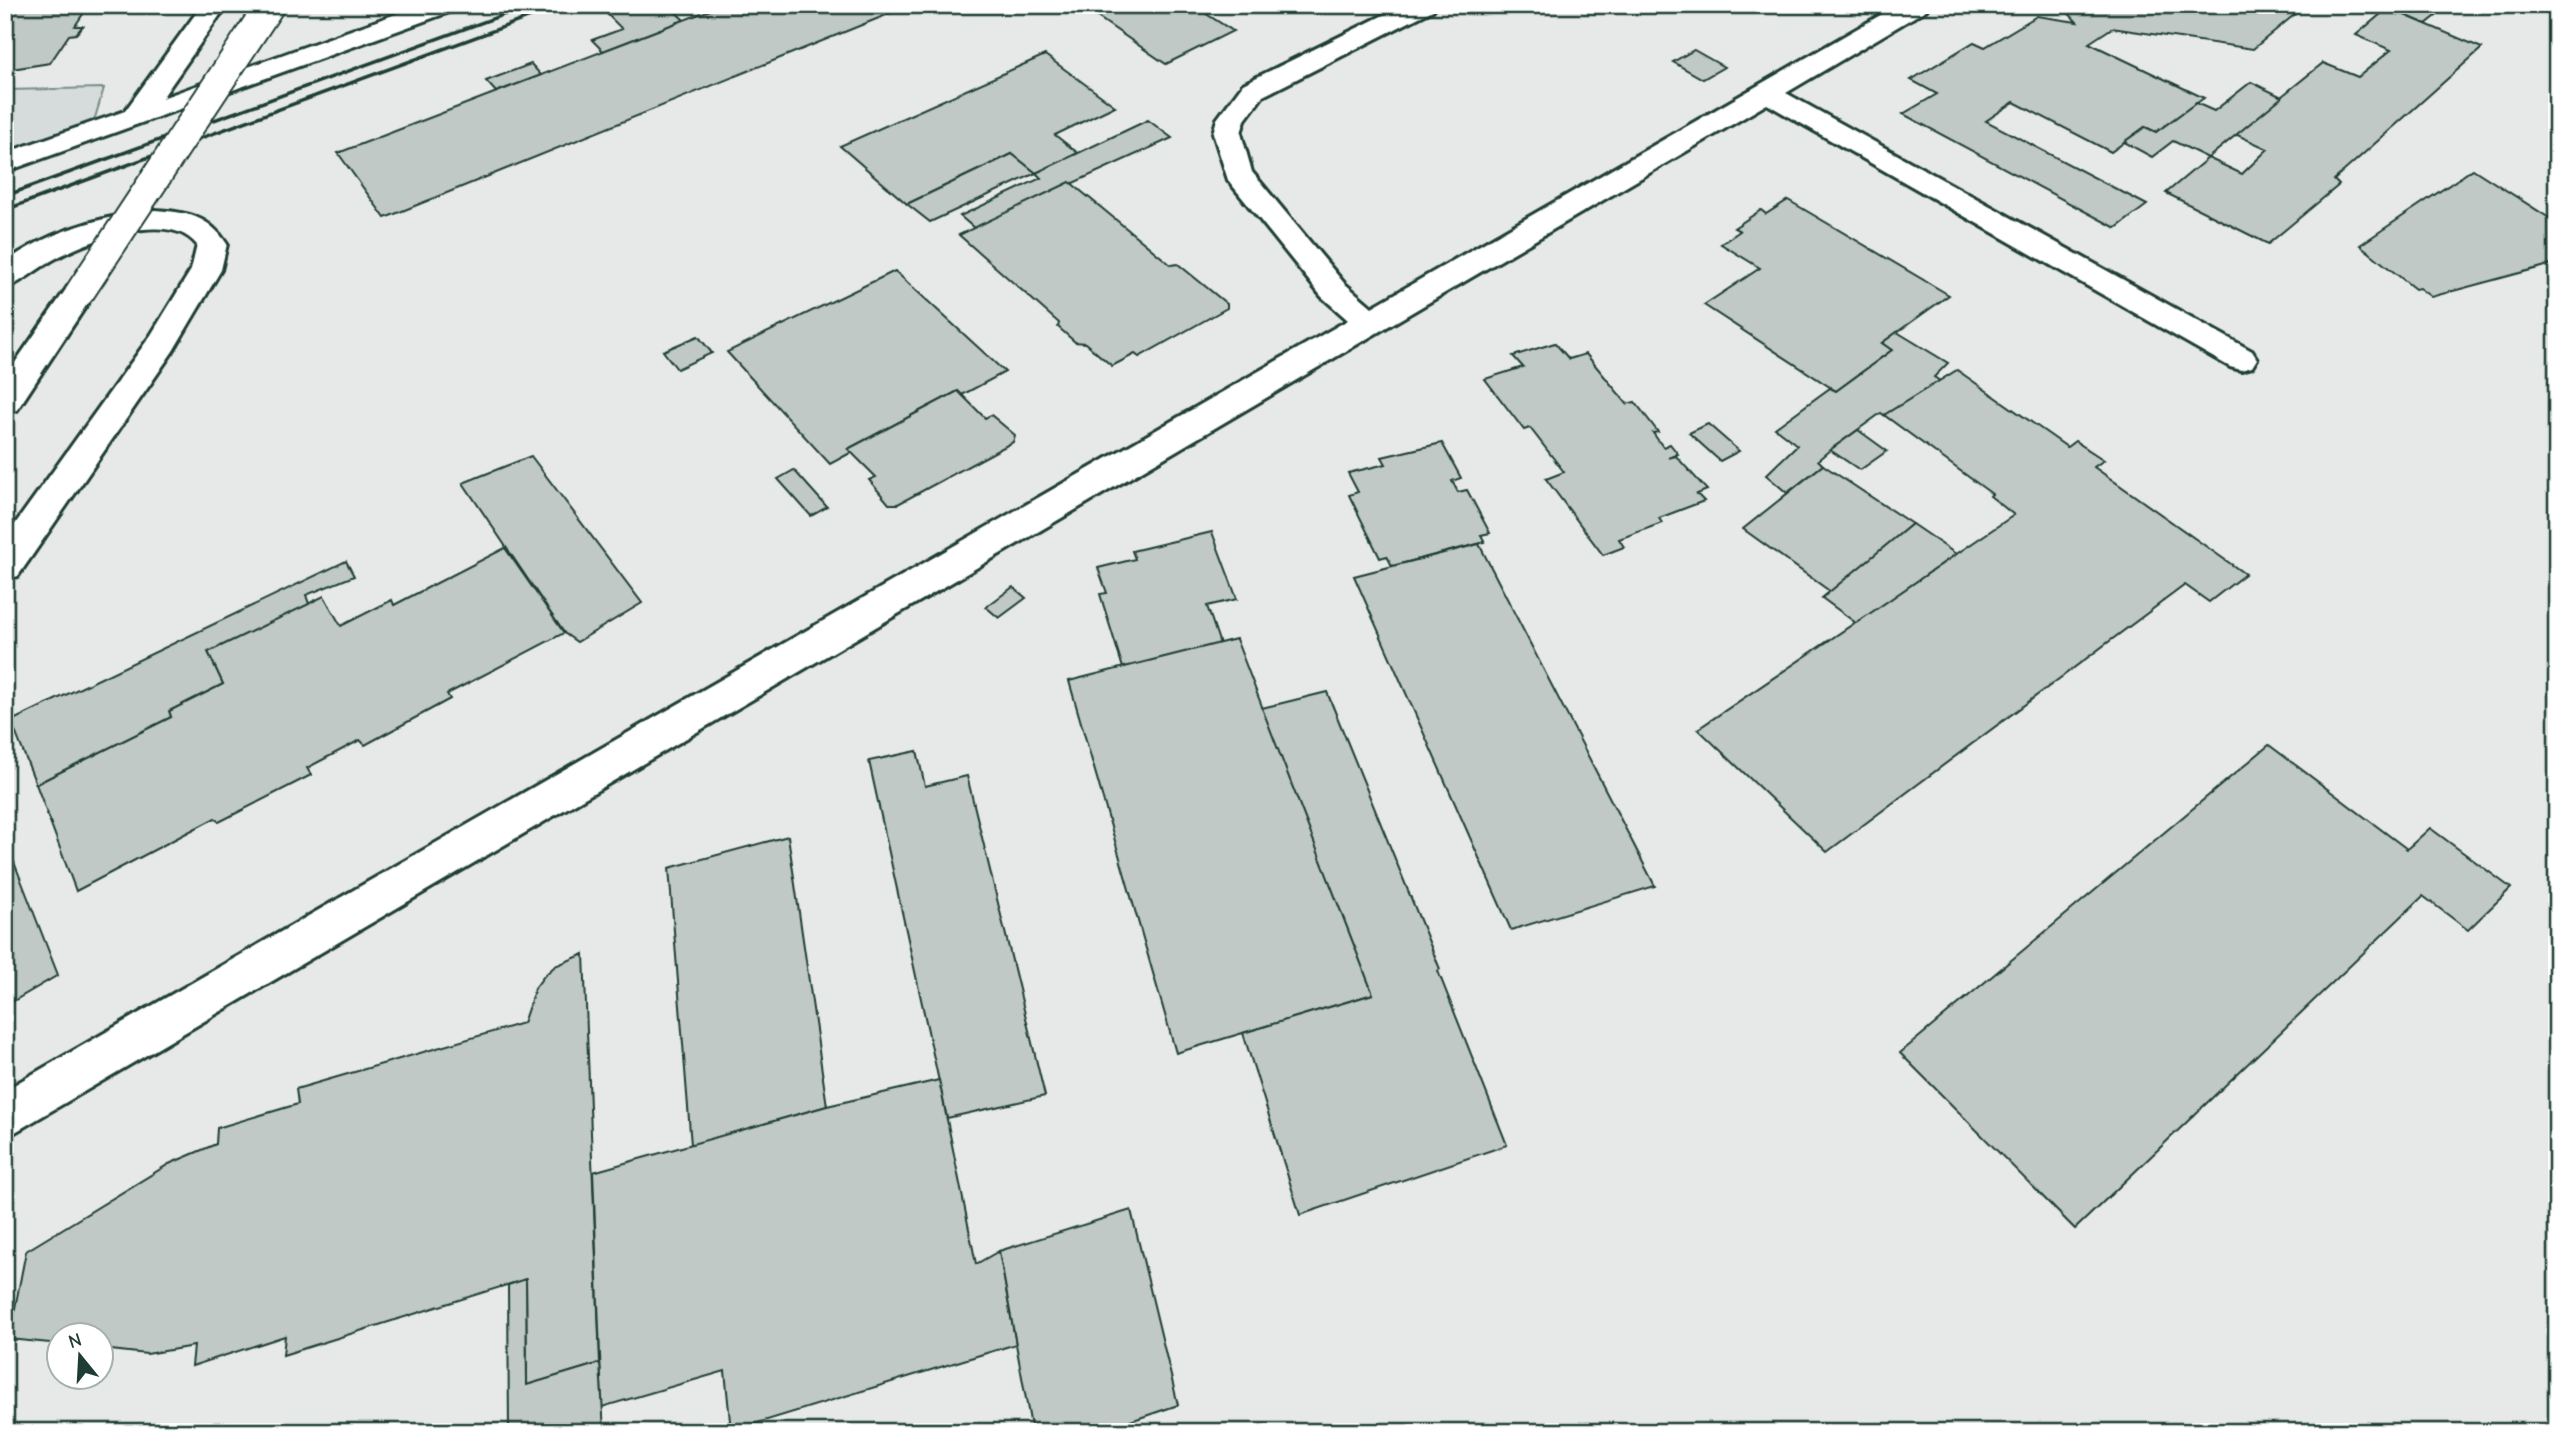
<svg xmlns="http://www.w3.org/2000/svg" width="2562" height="1437" font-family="'Comic Neue',sans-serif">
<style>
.built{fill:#e6e9e8;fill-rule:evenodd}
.green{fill:#d6dcdb;stroke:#7a8c88;stroke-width:2}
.building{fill:#c0c9c6;stroke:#1f3d34;stroke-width:2}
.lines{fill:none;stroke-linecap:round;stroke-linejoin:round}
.street-casing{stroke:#1f3d34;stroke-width:6}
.street{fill:#fff;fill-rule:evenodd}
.rail{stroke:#1f3d34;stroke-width:3.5}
.street-bridge-casing{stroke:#1f3d34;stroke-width:32;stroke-linecap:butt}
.street-bridge{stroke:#fff;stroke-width:28}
</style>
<rect width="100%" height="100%" fill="#f6f7f7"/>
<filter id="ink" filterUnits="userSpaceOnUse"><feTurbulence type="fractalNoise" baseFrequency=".0143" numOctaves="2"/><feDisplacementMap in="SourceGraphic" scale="14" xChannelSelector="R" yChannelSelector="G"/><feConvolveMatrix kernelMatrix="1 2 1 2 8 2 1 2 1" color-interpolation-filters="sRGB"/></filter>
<g filter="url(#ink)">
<path class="built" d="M5 5H2557V1432H5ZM60 1336H102V1378H60Z"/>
<polygon class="green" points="104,88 94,121 5,152 5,90"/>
<g class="building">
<polygon points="5,5 89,5 75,26 83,26 76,34 69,35 50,63 5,70"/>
<polygon points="668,5 684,20 603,51 592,40 622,29 598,5"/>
<polygon points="723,5 911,5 385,218 338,153"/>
<polygon points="1080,5 1192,5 1233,31 1166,64"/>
<polygon points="2061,5 2306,5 2253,49 2112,28 2089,43 2204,98 2156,132 2145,127 2111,152 2014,102 1986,121 2147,205 2116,228 1903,114 1937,94 1911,80 1974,42 1985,47 2037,16 2077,22"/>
<polygon points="2392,5 2450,5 2426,24 2388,8"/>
<polygon points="2388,8 2482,48 2334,180 2339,185 2268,244 2166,193 2208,158 2242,174 2268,149 2235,134 2323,63 2358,77 2391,50 2356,35"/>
<polygon points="1694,50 1724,67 1703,79 1673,62"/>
<polygon points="1045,55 1115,106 1055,135 1078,153 1036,173 1012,154 907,204 840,146"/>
<polygon points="531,64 541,75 496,92 486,81"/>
<polygon points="2251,82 2282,97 2208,158 2173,141 2152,157 2124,142 2145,127 2156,132 2196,103 2214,111"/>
<polygon points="1148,120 1172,138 974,228 960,216 1041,178 1036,173"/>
<polygon points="1012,154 1036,173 930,222 907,204"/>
<polygon points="2473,169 2557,223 2557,263 2431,297 2419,288 2415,289 2360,245"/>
<polygon points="1070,182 1171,265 1178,264 1227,304 1227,308 1139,357 1135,354 1112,366 1085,343 1075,342 1058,327 1059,323 959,235"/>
<polygon points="1788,200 1949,295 1882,343 1892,350 1836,391 1704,305 1760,268 1721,244 1740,231 1734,228 1761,210 1766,214"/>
<polygon points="895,271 1005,372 962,395 958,391 848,449 852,452 830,464 727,352"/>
<polygon points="1897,332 1948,363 1934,377 1940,381 1884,415 1881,413 1830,450 1818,460 1823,465 1787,493 1766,475 1797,445 1775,428 1830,388 1836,391 1892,350 1882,343"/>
<polygon points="698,336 712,353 677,369 663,351"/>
<polygon points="1555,343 1569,359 1586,354 1627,404 1635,402 1658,432 1653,433 1663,447 1670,444 1678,454 1668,458 1676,456 1707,490 1697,494 1704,501 1659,518 1662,523 1619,539 1624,547 1603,555 1546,479 1564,472 1530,428 1524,430 1485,379 1523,367 1513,356"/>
<polygon points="1957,370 2067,447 2075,441 2104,460 2094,467 2245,574 2209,602 2185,585 1827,852 1698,729 2014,515 1990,496 1992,494 1884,415"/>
<polygon points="958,391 985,418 991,415 1015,435 1013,442 898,504 889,504 869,480 876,477 848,449"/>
<polygon points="1708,424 1739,451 1720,461 1689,433"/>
<polygon points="1858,430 1887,451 1860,470 1830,450"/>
<polygon points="1442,443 1461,478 1452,481 1458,492 1467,490 1490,533 1481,535 1485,542 1392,566 1387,556 1380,558 1349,495 1358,492 1348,473 1386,464 1382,457"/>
<polygon points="531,456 642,603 577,642 564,633 463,483"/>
<polygon points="1823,465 1912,524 1831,592 1743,529"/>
<polygon points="794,470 827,507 811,516 778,479"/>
<polygon points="1912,524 1956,554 1856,623 1822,598"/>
<polygon points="1212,532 1237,599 1207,606 1220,644 1123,668 1100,594 1107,593 1098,568 1135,559 1132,551"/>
<polygon points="1479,544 1655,886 1511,930 1354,576"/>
<polygon points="505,548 564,633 451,692 447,694 450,699 365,745 360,740 307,768 311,775 219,822 215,818 76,891 36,784 171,717 169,711 223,684 208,652 324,596 341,626 392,600 394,605"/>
<polygon points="346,561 354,576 306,595 309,604 208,652 223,684 169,711 171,717 36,784 11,721"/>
<polygon points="1013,587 1026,598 999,618 986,607"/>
<polygon points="1236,639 1373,994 1176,1053 1069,681"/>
<polygon points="1327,692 1440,969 1438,971 1507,1145 1300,1215 1243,1033 1373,994 1262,708"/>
<polygon points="2269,745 2407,849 2430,828 2511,888 2468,930 2423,896 2075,1229 1900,1053"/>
<polygon points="917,751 925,786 967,776 1045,1096 947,1118 869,761"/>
<polygon points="788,836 827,1106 691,1145 669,868"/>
<polygon points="5,839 58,975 5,1006"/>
<polygon points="584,954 600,1363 527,1385 526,1279 283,1355 285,1336 192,1366 194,1346 147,1354 102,1349 102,1336 60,1336 60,1344 9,1339 26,1251 169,1164 216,1144 217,1128 298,1104 296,1089 523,1023 535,988 544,976 555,966"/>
<polygon points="939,1080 976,1264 999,1251 1016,1344 731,1431 725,1371 602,1407 593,1172 827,1106"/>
<polygon points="1131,1210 1178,1405 1098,1432 1032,1432 999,1251"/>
<polygon points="526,1279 527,1385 600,1363 604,1432 509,1432 508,1285"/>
</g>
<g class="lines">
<defs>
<g id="street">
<polygon points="202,5 227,5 162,98 421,5 458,5 455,10 5,172 5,153 125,111"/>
<polygon points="1404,5 1436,5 1433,10 1263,96 1245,120 1241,133 1252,172 1344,283 1372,307 1898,5 1929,5 1926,10 1786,93 2252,351 2257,359 2252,367 2241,370 2230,367 1767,104 5,1138 5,1090 1348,320 1322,297 1228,180 1213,133 1217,119 1243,84"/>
<path d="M155 210C187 212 209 216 227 244L221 270 173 351 18 576 5 580V538L151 335 191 270 197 245C168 208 84 242 51 261 36 269 22 283 5 288V263C47 231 104 216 155 210Z"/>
<polygon points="80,282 91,285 95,292 17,410 5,413 5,377 69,285"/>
</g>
</defs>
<use href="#street" class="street-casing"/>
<use href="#street" class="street"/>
<g class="rail">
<polyline points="5,196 530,5"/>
<polyline points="5,210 563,5"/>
</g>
<defs>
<polyline id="street-bridge" points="80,292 270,5"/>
</defs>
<use href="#street-bridge" class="street-bridge-casing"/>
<use href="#street-bridge" class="street-bridge"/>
</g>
</g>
<rect width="2562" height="1437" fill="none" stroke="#fff" stroke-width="28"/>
<rect x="14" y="14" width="2534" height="1409" fill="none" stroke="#1f3d34" stroke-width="2.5" filter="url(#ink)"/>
<g transform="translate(80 1356) rotate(342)"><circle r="33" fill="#ffffff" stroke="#a5b1ae" stroke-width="2"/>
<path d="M0-5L12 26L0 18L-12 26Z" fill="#1f3d34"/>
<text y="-10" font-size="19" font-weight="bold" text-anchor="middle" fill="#1f3d34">N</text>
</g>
</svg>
